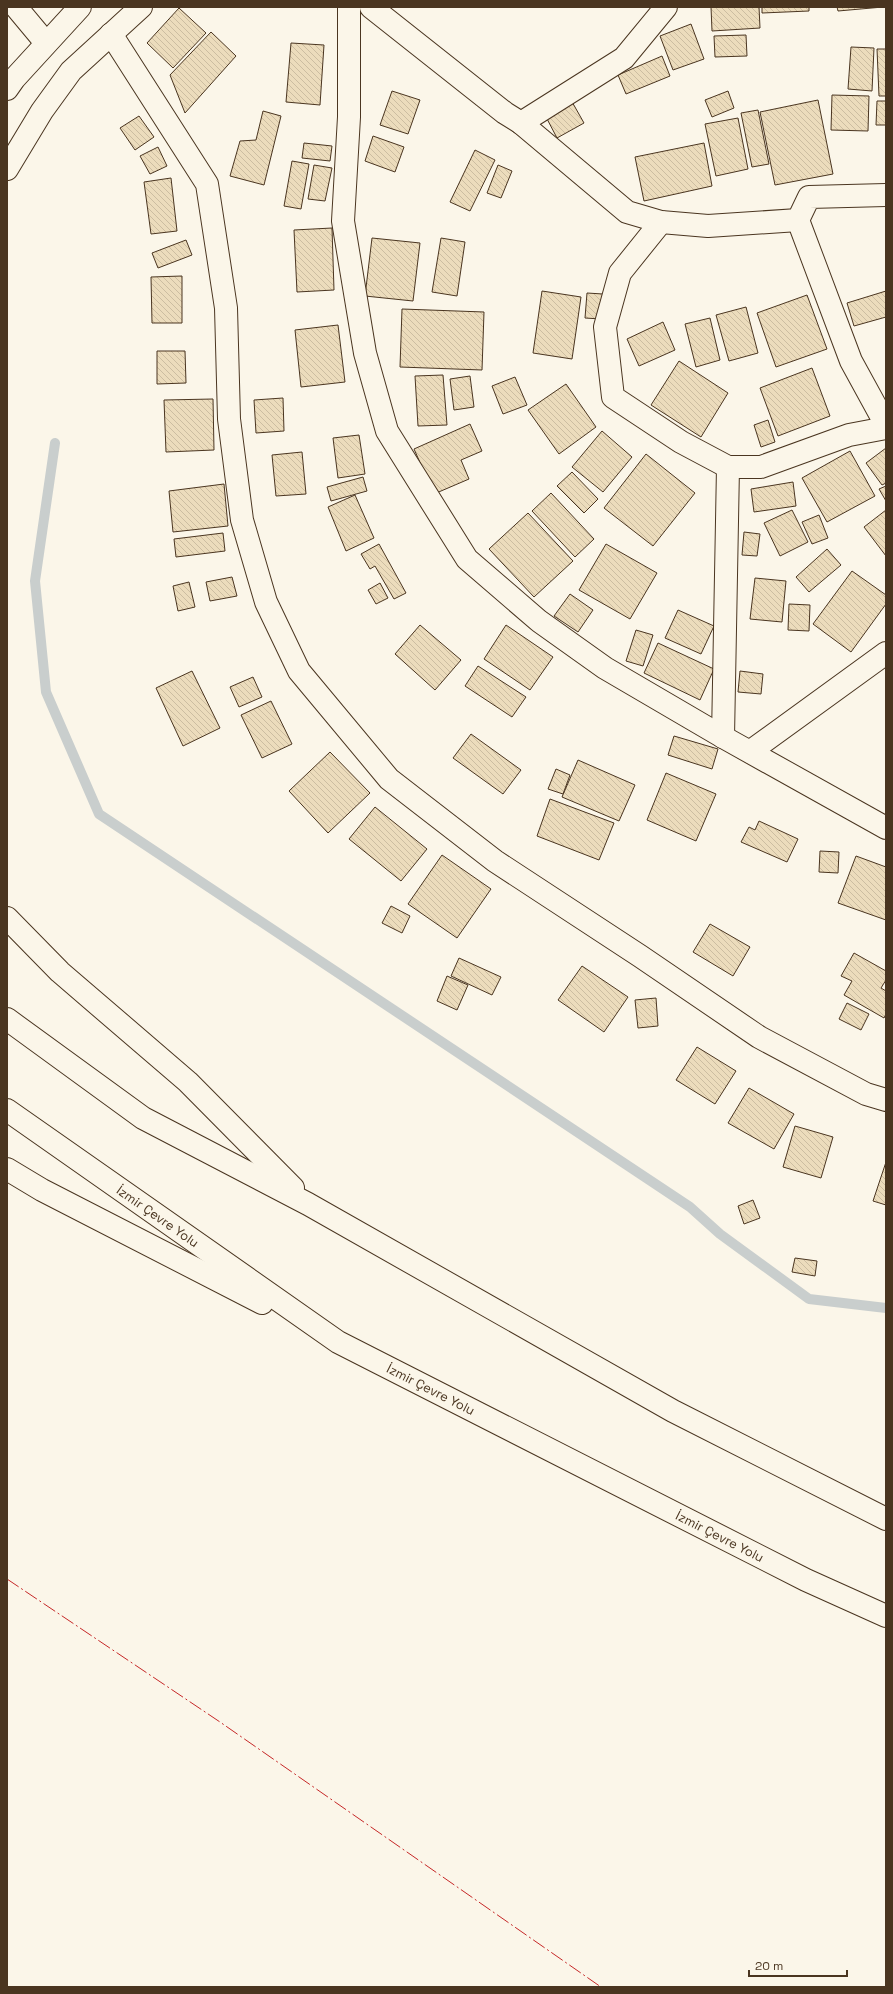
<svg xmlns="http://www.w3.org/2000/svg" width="893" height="1994" font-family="'Space Grotesk',sans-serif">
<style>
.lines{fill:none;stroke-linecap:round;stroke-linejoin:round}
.stream{stroke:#c9cecd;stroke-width:10}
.building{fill:url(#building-back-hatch);stroke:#4a3520}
.minor-casing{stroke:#4a3520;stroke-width:24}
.major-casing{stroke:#4a3520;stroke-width:24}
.highway-casing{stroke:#4a3520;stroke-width:24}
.minor{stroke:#fbf6e9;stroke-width:22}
.major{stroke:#fbf6e9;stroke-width:22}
.highway{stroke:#fbf6e9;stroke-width:22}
.power{stroke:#c62828;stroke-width:1;stroke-dasharray:14 3 2 3;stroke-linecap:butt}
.labels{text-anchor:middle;stroke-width:3;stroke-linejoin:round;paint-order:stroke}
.street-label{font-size:13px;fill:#4a3520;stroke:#fbf6e9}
</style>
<defs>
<pattern id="building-back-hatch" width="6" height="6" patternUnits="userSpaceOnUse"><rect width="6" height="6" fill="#ecdcbc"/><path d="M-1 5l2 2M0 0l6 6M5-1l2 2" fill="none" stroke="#ccbda1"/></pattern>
</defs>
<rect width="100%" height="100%" fill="#fbf6e9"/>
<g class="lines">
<polyline class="stream" points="55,443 35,581 46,692 99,814 690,1207 720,1234 809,1299 886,1308"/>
</g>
<g class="building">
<polygon points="711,7 759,7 760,28 712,31"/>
<polygon points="762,7 809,7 809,11 762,13"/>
<polygon points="837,7 883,7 838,11"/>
<polygon points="179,8 206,33 173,68 147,43"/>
<polygon points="691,24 704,59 673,70 660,36"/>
<polygon points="211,32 236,56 185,113 170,75"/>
<polygon points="746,35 747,56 715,57 714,36"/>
<polygon points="291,43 324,45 320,105 286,102"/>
<polygon points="851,47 874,48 872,91 848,89"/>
<polygon points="877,49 886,49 886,96 879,96"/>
<polygon points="662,56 670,76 626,94 618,75"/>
<polygon points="392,91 420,100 408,134 380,125"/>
<polygon points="728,91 734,108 712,117 705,100"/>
<polygon points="832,95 869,96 868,131 831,130"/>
<polygon points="571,100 584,123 557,138 545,115"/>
<polygon points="818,100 833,174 775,185 760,112"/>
<polygon points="877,101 886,101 886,125 876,125"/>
<polygon points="758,110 769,164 752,167 741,113"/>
<polygon points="263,111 281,116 264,185 230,176 240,141 256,140"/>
<polygon points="139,116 154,137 135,150 120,128"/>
<polygon points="738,118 748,169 716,176 705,124"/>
<polygon points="373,136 404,147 395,172 365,161"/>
<polygon points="304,143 332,146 330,161 302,158"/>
<polygon points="704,143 712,186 644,201 635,157"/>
<polygon points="158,147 167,166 150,174 140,156"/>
<polygon points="475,150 495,160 470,211 450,202"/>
<polygon points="292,161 309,164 301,209 284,206"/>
<polygon points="314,165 332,168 325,201 308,199"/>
<polygon points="498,165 512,171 501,198 487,193"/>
<polygon points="171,178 177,231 151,234 144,182"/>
<polygon points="332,228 334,290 297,292 294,230"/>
<polygon points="372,238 420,243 413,301 365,296"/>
<polygon points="441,238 465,242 457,296 432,292"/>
<polygon points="186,240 192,255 158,268 152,253"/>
<polygon points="182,276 182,323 152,323 151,277"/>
<polygon points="542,291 581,297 572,359 533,353"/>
<polygon points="886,291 886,317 854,326 847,303"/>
<polygon points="587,293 603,294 601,319 585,318"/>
<polygon points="807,295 827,349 776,367 757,313"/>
<polygon points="746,307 758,353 729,361 716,315"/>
<polygon points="402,309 484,312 482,370 400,367"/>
<polygon points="710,318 720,360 696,367 685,324"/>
<polygon points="663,322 675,350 639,366 627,339"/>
<polygon points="338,325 345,382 301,387 295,330"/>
<polygon points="157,351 185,351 186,383 157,384"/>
<polygon points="679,361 728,393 701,437 651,405"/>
<polygon points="812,368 830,416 778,436 760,388"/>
<polygon points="443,375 447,425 418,426 415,376"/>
<polygon points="470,376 474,407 454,410 450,379"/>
<polygon points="515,377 527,405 503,414 492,386"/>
<polygon points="566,384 596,427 559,454 528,410"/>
<polygon points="283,398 284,431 256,433 254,400"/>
<polygon points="213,399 214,450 166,452 164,400"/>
<polygon points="768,420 775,442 761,447 754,425"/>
<polygon points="470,424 482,451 461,460 469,479 434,494 414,449"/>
<polygon points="602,431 632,457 603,492 572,467"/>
<polygon points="359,435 365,474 338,478 333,438"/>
<polygon points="886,448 886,483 882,485 866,463"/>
<polygon points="850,451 875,496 827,522 802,478"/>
<polygon points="302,452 306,494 276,496 272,455"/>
<polygon points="646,454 695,493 653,546 604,508"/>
<polygon points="572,472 598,499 584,513 557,486"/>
<polygon points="363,477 367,491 331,501 327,487"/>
<polygon points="793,482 796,506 754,512 751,489"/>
<polygon points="224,484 228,526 173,532 169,491"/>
<polygon points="886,486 886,501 879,489"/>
<polygon points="551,493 594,539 575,557 532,511"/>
<polygon points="355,495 374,538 346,551 328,507"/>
<polygon points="792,510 808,542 780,556 764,523"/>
<polygon points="886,510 886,556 864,527"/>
<polygon points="528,513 573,561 534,597 489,549"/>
<polygon points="819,515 828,538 812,544 802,522"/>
<polygon points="744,532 760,534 757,556 742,555"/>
<polygon points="223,533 225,551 176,557 174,539"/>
<polygon points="379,544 406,593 394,599 375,566 370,569 361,554"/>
<polygon points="606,544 657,573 630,619 579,590"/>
<polygon points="827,549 841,565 809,592 796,577"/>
<polygon points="852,571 886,595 886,604 851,652 813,624"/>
<polygon points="232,577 237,596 210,601 206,582"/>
<polygon points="755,578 786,581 782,622 750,619"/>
<polygon points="189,582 195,607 178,611 173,586"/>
<polygon points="380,583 388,598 376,604 368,590"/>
<polygon points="570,594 593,610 578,632 554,616"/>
<polygon points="789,604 810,605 809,631 788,630"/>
<polygon points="678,610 714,626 701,654 665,638"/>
<polygon points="420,625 461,660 435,690 395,654"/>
<polygon points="506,625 553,657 530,690 484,659"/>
<polygon points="636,630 653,635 643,666 626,661"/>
<polygon points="658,643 714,669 700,700 644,673"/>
<polygon points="478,666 526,697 512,717 465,686"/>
<polygon points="192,671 220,728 183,746 156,688"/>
<polygon points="740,671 763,674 761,694 738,692"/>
<polygon points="253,677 262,697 239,707 230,687"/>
<polygon points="271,701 292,744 262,758 241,715"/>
<polygon points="471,734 521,770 503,794 453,758"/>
<polygon points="674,736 718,749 712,769 668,755"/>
<polygon points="330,752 370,793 328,833 289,791"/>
<polygon points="578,760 635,785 619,821 562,797"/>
<polygon points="556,769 570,775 563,794 548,789"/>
<polygon points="666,773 716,794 696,841 647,820"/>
<polygon points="550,799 614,823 599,860 537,836"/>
<polygon points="375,807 427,849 401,881 349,839"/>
<polygon points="759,821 798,839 787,862 741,842 749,827 755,830"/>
<polygon points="820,851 839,852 838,873 819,872"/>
<polygon points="442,855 491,889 457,938 408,904"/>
<polygon points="856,856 886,867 886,920 838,903"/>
<polygon points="391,906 410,916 402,933 382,923"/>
<polygon points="710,924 750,947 733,976 693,952"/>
<polygon points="854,953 886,971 886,980 881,988 886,991 886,1014 884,1018 844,995 852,981 841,976"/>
<polygon points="459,958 501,977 492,995 451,976"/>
<polygon points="582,966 628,997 604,1032 558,1000"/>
<polygon points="447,976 468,985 457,1010 437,1001"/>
<polygon points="656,998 658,1026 638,1028 635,1000"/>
<polygon points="847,1003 869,1014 861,1030 839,1019"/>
<polygon points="697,1047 736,1071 715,1104 676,1080"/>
<polygon points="749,1088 794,1114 774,1149 728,1123"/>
<polygon points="795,1126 833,1137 821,1178 783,1167"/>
<polygon points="886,1162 886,1205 873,1201"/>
<polygon points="753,1200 760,1218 744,1224 738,1206"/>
<polygon points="795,1258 817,1261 815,1276 792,1272"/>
</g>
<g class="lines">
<defs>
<g id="minor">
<polyline points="16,7 46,43"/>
<polyline points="349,7 349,117 343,221 365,353 387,431 467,559 539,621 605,668 723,737 886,828"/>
<polyline points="371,7 505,113 521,123 627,212 661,222 708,226 798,220 809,197 886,195"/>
<polyline points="111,34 207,184 226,308 229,419 242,520 266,602 299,671 389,779 495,861 640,956 759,1037 866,1094 886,1100"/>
<polyline points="521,123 624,58 666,7"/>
<polyline points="798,220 851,361 886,425"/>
<polyline points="661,222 620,273 605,327 613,397 681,442 728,467 761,467 849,435 886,428"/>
<polyline points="723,737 728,467"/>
<polyline points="751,751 886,653"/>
</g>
<g id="major">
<polyline points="7,89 14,79 80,7"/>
<polyline points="7,169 42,111 71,71 141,7"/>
</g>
<g id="highway">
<polyline points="7,918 60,972 188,1082 293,1188"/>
<polyline points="7,1019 143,1118 308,1204 673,1411 886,1519"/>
<polyline points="7,1110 338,1342 806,1580 886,1616"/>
<polyline points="7,1169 42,1190 262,1303"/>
</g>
</defs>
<use href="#minor" class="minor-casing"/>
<use href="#major" class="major-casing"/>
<use href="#highway" class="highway-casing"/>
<use href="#minor" class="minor"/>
<use href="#major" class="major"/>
<use href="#highway" class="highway"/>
<polyline class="power" points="7,1579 220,1722 601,1987"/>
</g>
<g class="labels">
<g class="street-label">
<text transform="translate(158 1216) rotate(35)" y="5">İzmir Çevre Yolu</text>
<text transform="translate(431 1389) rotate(27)" y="5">İzmir Çevre Yolu</text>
<text transform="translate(720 1536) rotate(27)" y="5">İzmir Çevre Yolu</text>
</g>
</g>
<rect width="893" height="1994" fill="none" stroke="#4a3520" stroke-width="16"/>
<path d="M749 1970v6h98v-6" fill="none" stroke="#4a3520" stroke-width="2"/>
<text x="755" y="1970" font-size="12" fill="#4a3520" stroke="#fbf6e9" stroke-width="3" paint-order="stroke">20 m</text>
</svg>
